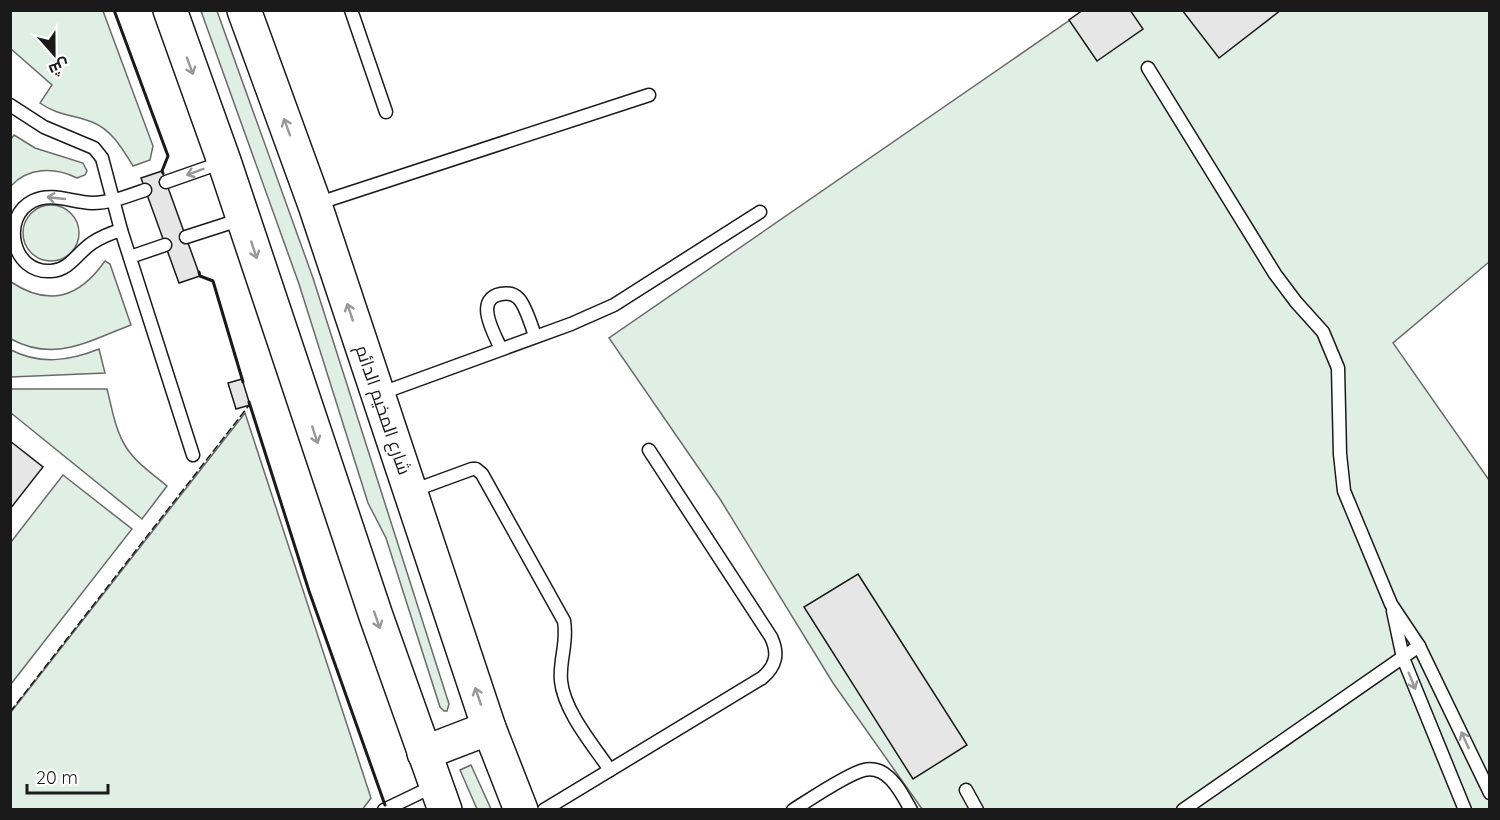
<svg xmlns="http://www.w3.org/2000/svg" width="1500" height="820" font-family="Quicksand,Cairo,sans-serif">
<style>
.green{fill:#e0efe3;stroke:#6a6a6a;stroke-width:1.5}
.building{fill:#e6e6e6;stroke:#1a1a1a;stroke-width:1.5}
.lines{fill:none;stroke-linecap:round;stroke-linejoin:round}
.lane-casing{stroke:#1a1a1a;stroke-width:15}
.primary-casing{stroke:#1a1a1a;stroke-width:36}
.lane{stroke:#fff;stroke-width:12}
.primary{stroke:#fff;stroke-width:33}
.fence{stroke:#1a1a1a;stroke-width:1.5;stroke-dasharray:8 3;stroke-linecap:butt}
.wall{stroke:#1a1a1a;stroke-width:3}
.oneway{stroke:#989898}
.labels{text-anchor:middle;stroke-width:4.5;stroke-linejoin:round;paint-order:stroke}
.street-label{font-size:18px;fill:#1a1a1a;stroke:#fff}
</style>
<rect width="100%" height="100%" fill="#fff"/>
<g class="green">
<path d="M10 11H103L153 146 150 160 133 166C122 148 112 130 92 122 74 115 56 115 40 103L52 85 11 49Z"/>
<polygon points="201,11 217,11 313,278 449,704 447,711 444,711 440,707 386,538 368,503 299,284"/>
<polygon points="1083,11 1489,11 1489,262 1393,343 1489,480 1489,809 922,809 833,683 720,499 609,338"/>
<path d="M14 135 35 148 83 163 87 171 85 175 77 178C55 167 28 167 11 186V139Z"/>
<circle cx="51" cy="233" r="28"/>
<path d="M105 261 110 264 131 325C88 341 55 363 11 339V282C49 307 79 298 105 261Z"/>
<path d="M99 349 105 373 11 377V350C40 365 69 361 99 349Z"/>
<path d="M11 389H107C112 408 115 430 126 447 136 463 153 474 167 486L142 519 11 413Z"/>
<polygon points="245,413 371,798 362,810 11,809 11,712"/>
<polygon points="63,475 132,529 11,684 11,542"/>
<polygon points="471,765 491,809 477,809 460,770"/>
</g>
<g class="building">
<polygon points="1083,10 1130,10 1143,29 1097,61 1069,20"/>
<polygon points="1182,10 1281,10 1219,58"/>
<polygon points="162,171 200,276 179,283 141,178"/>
<polygon points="242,379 250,405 236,409 228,383"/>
<polygon points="10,441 43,467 10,509"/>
<polygon points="858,574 967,745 913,779 804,607"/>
</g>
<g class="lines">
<defs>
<g id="lane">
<polyline points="351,10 386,112"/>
<polyline points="1148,68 1275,274 1296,302 1323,332 1338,368 1340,454 1344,491 1391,604 1419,646 1490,793"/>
<polyline points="10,105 44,127 94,148 102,158 121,230 193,455"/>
<polyline points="166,182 223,162"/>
<polyline points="316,204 649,95"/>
<path d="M121 230C111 233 101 237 92 243 77 253 70 270 51 271 12 274 0 217 33 201 52 192 71 202 92 203 110 203 128 196 145 190"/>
<polyline points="186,237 242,219"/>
<polyline points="130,257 165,245"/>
<path d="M501 349C495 335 473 299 501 294 507 293 513 293 518 298 525 304 532 327 535 336"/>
<polyline points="379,394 571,324 614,305 760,212"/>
<path d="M412 491 472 469H476L482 474 564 621C568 643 559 660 561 681 564 711 593 745 610 770"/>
<polyline points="1393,611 1403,658 1465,810"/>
<polyline points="966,790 977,810"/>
<polyline points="384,810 434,786"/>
<path d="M544 810 762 678C776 666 779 654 771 637L649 450"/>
<path d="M793 810C809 800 847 774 864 770 871 768 880 770 886 775 897 783 904 798 911 810"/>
<polyline points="1183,810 1419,646"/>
</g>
<g id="primary">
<polyline points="170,10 224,161 376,616 445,810"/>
<polyline points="244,10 315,205 489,728 521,810"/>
<polyline points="424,753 489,728"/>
</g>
</defs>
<use href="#lane" class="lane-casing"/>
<use href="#primary" class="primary-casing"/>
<use href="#lane" class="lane"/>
<use href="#primary" class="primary"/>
<g class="fence">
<polyline points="114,10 168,156 162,171 163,173"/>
<polyline points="199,272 200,276 213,281 243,381"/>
<polyline points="10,712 250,404"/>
</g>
<g class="wall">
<polyline points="114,10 168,156 162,171 163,173"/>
<polyline points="199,272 200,276 213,281 243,382"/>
<polyline points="249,402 309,591 385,805"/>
</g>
</g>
<defs><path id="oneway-shaft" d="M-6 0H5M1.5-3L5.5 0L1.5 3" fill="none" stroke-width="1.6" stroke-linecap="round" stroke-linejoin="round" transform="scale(1.5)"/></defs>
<g class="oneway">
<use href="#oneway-shaft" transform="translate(190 66) rotate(70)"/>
<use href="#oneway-shaft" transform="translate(287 127) rotate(-110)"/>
<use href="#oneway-shaft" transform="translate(195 172) rotate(160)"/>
<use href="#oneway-shaft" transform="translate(56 198) rotate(-174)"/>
<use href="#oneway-shaft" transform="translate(254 250) rotate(72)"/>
<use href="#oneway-shaft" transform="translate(350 312) rotate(-108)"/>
<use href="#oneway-shaft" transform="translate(315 435) rotate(72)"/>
<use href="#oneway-shaft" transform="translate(377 620) rotate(71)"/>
<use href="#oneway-shaft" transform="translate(1412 681) rotate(68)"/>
<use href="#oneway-shaft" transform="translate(478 696) rotate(-109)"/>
<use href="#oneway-shaft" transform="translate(1465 740) rotate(-114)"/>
</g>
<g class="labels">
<g class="street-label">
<text transform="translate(383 410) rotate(71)" y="6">شارع المخيم الدائم</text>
</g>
</g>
<rect width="1500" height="820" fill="none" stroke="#1a1a1a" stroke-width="24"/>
<g transform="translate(54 54) rotate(159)" stroke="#ffffff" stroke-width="4.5" paint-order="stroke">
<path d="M0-4.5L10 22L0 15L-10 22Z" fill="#1a1a1a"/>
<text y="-9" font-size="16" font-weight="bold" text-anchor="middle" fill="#1a1a1a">ش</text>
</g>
<path d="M27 784v9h81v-9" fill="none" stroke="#1a1a1a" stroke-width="3"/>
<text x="36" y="784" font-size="18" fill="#1a1a1a" stroke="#ffffff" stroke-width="4.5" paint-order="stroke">20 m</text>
</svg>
